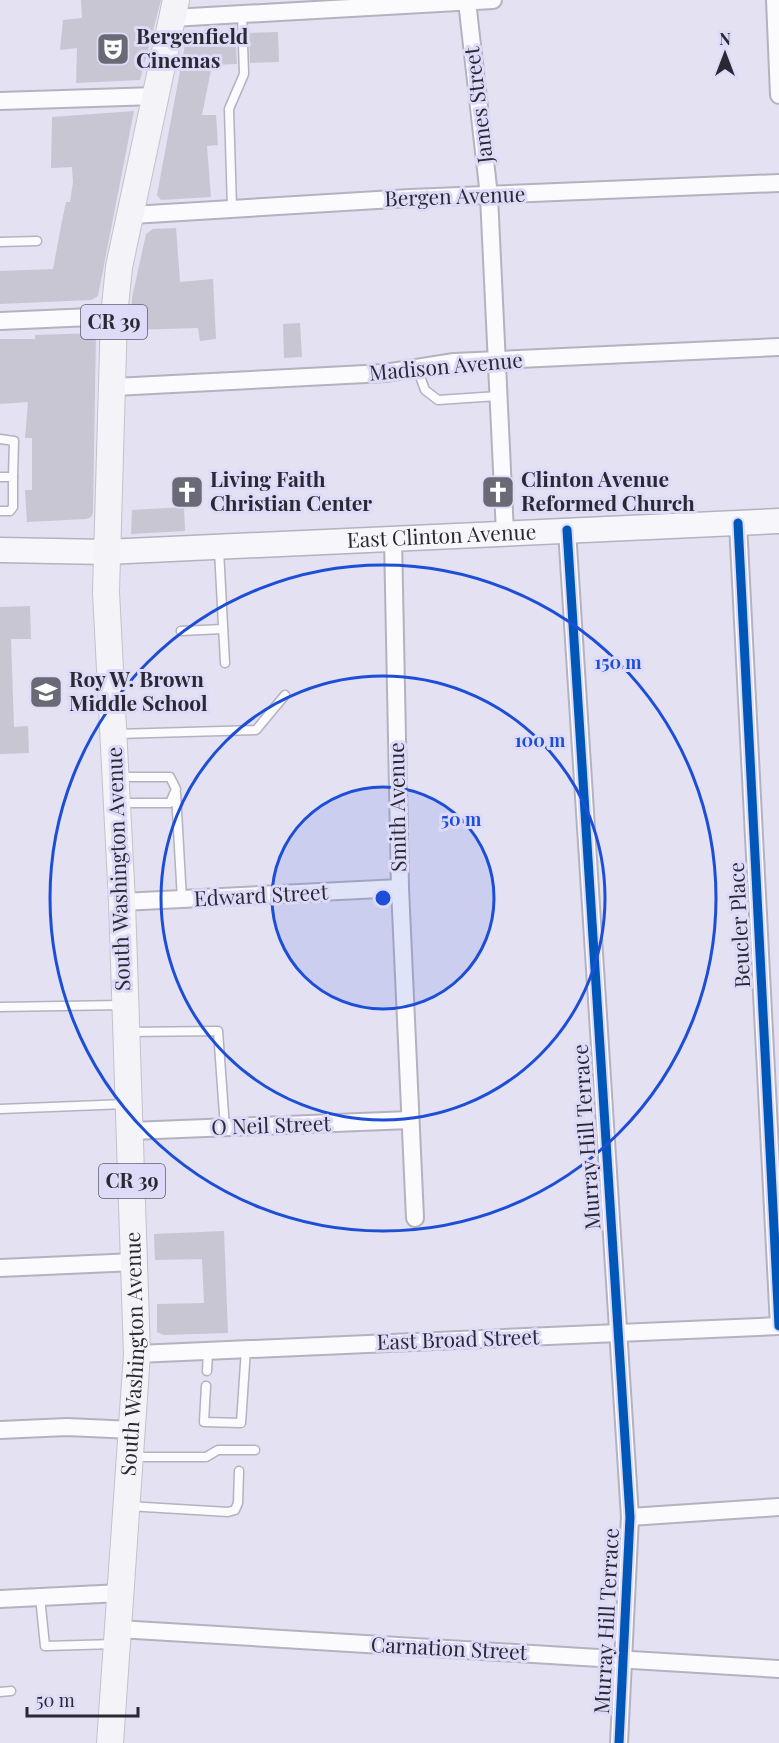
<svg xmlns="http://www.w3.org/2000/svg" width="779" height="1743" font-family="'Playfair Display',serif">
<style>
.building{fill:#c8c6d3}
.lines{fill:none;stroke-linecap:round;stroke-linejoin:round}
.lane-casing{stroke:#b4b2bf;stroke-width:11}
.street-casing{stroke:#b4b2bf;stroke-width:20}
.secondary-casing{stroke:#b4b2bf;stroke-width:27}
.primary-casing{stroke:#c2c2c9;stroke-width:28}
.lane{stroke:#fbfafd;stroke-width:8}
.street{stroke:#fbfafd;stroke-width:16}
.secondary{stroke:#f7f6fa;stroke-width:24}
.primary{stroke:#f3f3f8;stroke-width:26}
.cycleway-casing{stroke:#dddbf8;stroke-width:13}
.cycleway{stroke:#0057b8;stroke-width:9}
.ring{fill:none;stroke:#1d4ed8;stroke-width:3}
.labels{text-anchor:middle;stroke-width:6;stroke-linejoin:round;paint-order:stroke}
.shield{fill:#dddbf8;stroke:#5f5e6e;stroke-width:1.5}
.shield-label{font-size:20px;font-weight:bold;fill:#292833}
.poi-label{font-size:21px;font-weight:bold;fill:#292833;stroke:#dddbf8;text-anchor:start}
.street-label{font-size:21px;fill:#292833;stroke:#dddbf8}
.centre{fill:#1d4ed8;stroke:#dddbf8;stroke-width:3}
.ring-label{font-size:18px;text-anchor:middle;font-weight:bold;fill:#1d4ed8;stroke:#dddbf8;stroke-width:6;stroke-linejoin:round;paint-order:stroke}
</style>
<rect width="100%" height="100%" fill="#e3e1f2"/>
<g class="building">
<polygon points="81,0 161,0 140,80 76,83 77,48 60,50 63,20 82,18"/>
<polygon points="235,31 237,64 212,65 202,115 216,115 218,145 207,146 211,197 161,200 157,195 186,39 191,33"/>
<polygon points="278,32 279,62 250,63 249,33"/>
<polygon points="134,111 98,296 91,300 0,304 0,271 53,269 62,221 66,202 70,202 73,182 72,167 51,168 52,117"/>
<polygon points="176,228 180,282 213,279 216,339 200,341 198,328 131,330 132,298 146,234 153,229"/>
<polygon points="300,323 302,357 284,358 283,324"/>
<polygon points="96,333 93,512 91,517 86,519 27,522 25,490 32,490 32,438 25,438 28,402 0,404 0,339 35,339 35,335"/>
<polygon points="184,507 185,531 131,534 132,510"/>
<polygon points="30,606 31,639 11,639 14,727 28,726 29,753 0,754 0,607"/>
<polygon points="224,1231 228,1333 163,1335 157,1332 157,1304 204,1303 202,1259 155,1260 154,1234"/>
</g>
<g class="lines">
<defs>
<g id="lane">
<polyline points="232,208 229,109 244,74 242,14"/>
<polyline points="0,242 37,241"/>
<polyline points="417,368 425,390 438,400 498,396"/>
<polyline points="0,439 14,441 13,477"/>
<polyline points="0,477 13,477 13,507 10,511 0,511"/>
<polyline points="219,550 225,663"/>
<polyline points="181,631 223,629"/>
<polyline points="117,734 256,730 285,695"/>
<polyline points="119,777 170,777 176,789 170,803 121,803"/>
<polyline points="176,793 182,900"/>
<polyline points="0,1007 122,1005"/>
<polyline points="128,1032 218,1031 225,1128"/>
<polyline points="0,1109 126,1104"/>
<polyline points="207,1371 208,1351"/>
<polyline points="206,1386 204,1422 241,1423 246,1349"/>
<polyline points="131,1457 206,1457 218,1450 255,1450"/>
<polyline points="128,1506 228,1512 235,1510 238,1503 239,1471"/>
<polyline points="40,1597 45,1646 116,1644"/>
<polyline points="0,1692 11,1691"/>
</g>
<g id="street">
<polyline points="775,0 779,95"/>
<polyline points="467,1 489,196 505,533"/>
<polyline points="172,18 493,0"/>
<polyline points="0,101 156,96"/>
<polyline points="132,215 410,198 779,183"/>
<polyline points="0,321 114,316"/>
<polyline points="114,387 385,373 454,362 779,347"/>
<polyline points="738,523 779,1326"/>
<polyline points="567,530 630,1517 619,1743"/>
<polyline points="393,538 400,888 415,1218"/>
<polyline points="122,902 400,888"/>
<polyline points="131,1131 410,1120"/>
<polyline points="0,1268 135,1262"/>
<polyline points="137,1354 779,1326"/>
<polyline points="0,1430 67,1427 133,1430"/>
<polyline points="630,1517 779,1507"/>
<polyline points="0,1599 121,1593"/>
<polyline points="118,1629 779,1669"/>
</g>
<g id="secondary">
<path id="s1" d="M0 550 106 552 779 521"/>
</g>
<g id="primary">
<path id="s2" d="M110 1743 137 1354 122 902 106 592 114 316 119 267 176 0"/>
</g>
</defs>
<use href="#lane" class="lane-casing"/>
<use href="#street" class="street-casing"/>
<use href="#secondary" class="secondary-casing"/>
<use href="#primary" class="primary-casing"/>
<use href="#lane" class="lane"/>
<use href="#street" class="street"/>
<use href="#secondary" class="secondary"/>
<use href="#primary" class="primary"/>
<defs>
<g id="cycleway">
<polyline points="738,523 779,1326"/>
<polyline points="567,530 630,1517 619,1743"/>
</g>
</defs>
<use href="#cycleway" class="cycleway-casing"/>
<use href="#cycleway" class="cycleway"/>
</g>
<circle cx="383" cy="898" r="111" fill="#1d4ed8" fill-opacity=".12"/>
<g class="ring">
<circle cx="383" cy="898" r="111"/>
<circle cx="383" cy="898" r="222"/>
<circle cx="383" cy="898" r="333"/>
</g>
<defs>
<symbol id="theatre-square" viewBox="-11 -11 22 22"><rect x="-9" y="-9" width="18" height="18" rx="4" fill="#6a6976" stroke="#dddbf8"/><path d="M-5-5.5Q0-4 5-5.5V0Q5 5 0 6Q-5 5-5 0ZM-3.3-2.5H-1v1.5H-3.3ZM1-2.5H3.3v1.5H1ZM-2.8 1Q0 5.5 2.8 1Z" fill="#fff"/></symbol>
<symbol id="church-square" viewBox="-11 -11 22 22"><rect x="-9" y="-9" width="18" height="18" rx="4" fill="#6a6976" stroke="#dddbf8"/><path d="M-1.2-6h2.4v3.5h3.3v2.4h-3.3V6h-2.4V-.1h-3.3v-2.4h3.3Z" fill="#fff"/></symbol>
<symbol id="school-square" viewBox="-11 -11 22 22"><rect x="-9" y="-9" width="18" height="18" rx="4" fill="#6a6976" stroke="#dddbf8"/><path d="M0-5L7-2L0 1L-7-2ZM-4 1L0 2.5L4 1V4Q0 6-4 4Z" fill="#fff"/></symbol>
</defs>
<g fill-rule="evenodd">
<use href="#theatre-square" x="94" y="30" width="38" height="38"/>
<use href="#church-square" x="168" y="473" width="38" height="38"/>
<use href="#church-square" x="479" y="473" width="38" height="38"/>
<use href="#school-square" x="27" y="673" width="38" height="38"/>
</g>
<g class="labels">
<g class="shield">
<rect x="81" y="305" width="66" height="34" rx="4.5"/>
<rect x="99" y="1164" width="66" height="34" rx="4.5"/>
</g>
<g class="shield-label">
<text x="114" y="329">CR 39</text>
<text x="132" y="1188">CR 39</text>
</g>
<g class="poi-label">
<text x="136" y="44">Bergenfield<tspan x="136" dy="24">Cinemas</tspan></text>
<text x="210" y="487">Living Faith<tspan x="210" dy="24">Christian Center</tspan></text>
<text x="521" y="487">Clinton Avenue<tspan x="521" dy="24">Reformed Church</tspan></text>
<text x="69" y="687">Roy W. Brown<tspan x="69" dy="24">Middle School</tspan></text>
</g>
<g class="street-label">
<text transform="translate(479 105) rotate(-97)" y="7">James Street</text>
<text transform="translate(455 197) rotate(-2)" y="7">Bergen Avenue</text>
<text transform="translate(446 367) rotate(-5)" y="7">Madison Avenue</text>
<text dy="7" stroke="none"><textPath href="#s1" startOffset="442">East Clinton Avenue</textPath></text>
<text transform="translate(398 807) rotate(-91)" y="7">Smith Avenue</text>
<text transform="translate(119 869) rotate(-92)" y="7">South Washington Avenue</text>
<text transform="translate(261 896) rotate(-3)" y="7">Edward Street</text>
<text transform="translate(740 925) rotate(-93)" y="7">Beucler Place</text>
<text transform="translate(271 1126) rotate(-2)" y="7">O Neil Street</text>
<text transform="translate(587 1137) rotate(-94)" y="7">Murray Hill Terrace</text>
<text transform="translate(458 1340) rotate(-2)" y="7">East Broad Street</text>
<text dy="7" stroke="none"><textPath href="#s2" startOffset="390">South Washington Avenue</textPath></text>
<text transform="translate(607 1621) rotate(-87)" y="7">Murray Hill Terrace</text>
<text transform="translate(449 1649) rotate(3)" y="7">Carnation Street</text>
</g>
</g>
<circle cx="383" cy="898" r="9" class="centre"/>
<g class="ring-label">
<text x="618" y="669">150 m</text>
<text x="540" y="747">100 m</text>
<text x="461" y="826">50 m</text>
</g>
<g transform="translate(725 54)" stroke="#dddbf8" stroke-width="4.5" paint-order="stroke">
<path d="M0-4.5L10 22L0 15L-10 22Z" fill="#292833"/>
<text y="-9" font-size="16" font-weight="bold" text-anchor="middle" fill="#292833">N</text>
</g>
<path d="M27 1707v9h111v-9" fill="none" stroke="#292833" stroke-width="3"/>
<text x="36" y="1707" font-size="18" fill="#292833" stroke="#dddbf8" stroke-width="4.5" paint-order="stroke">50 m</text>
</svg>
